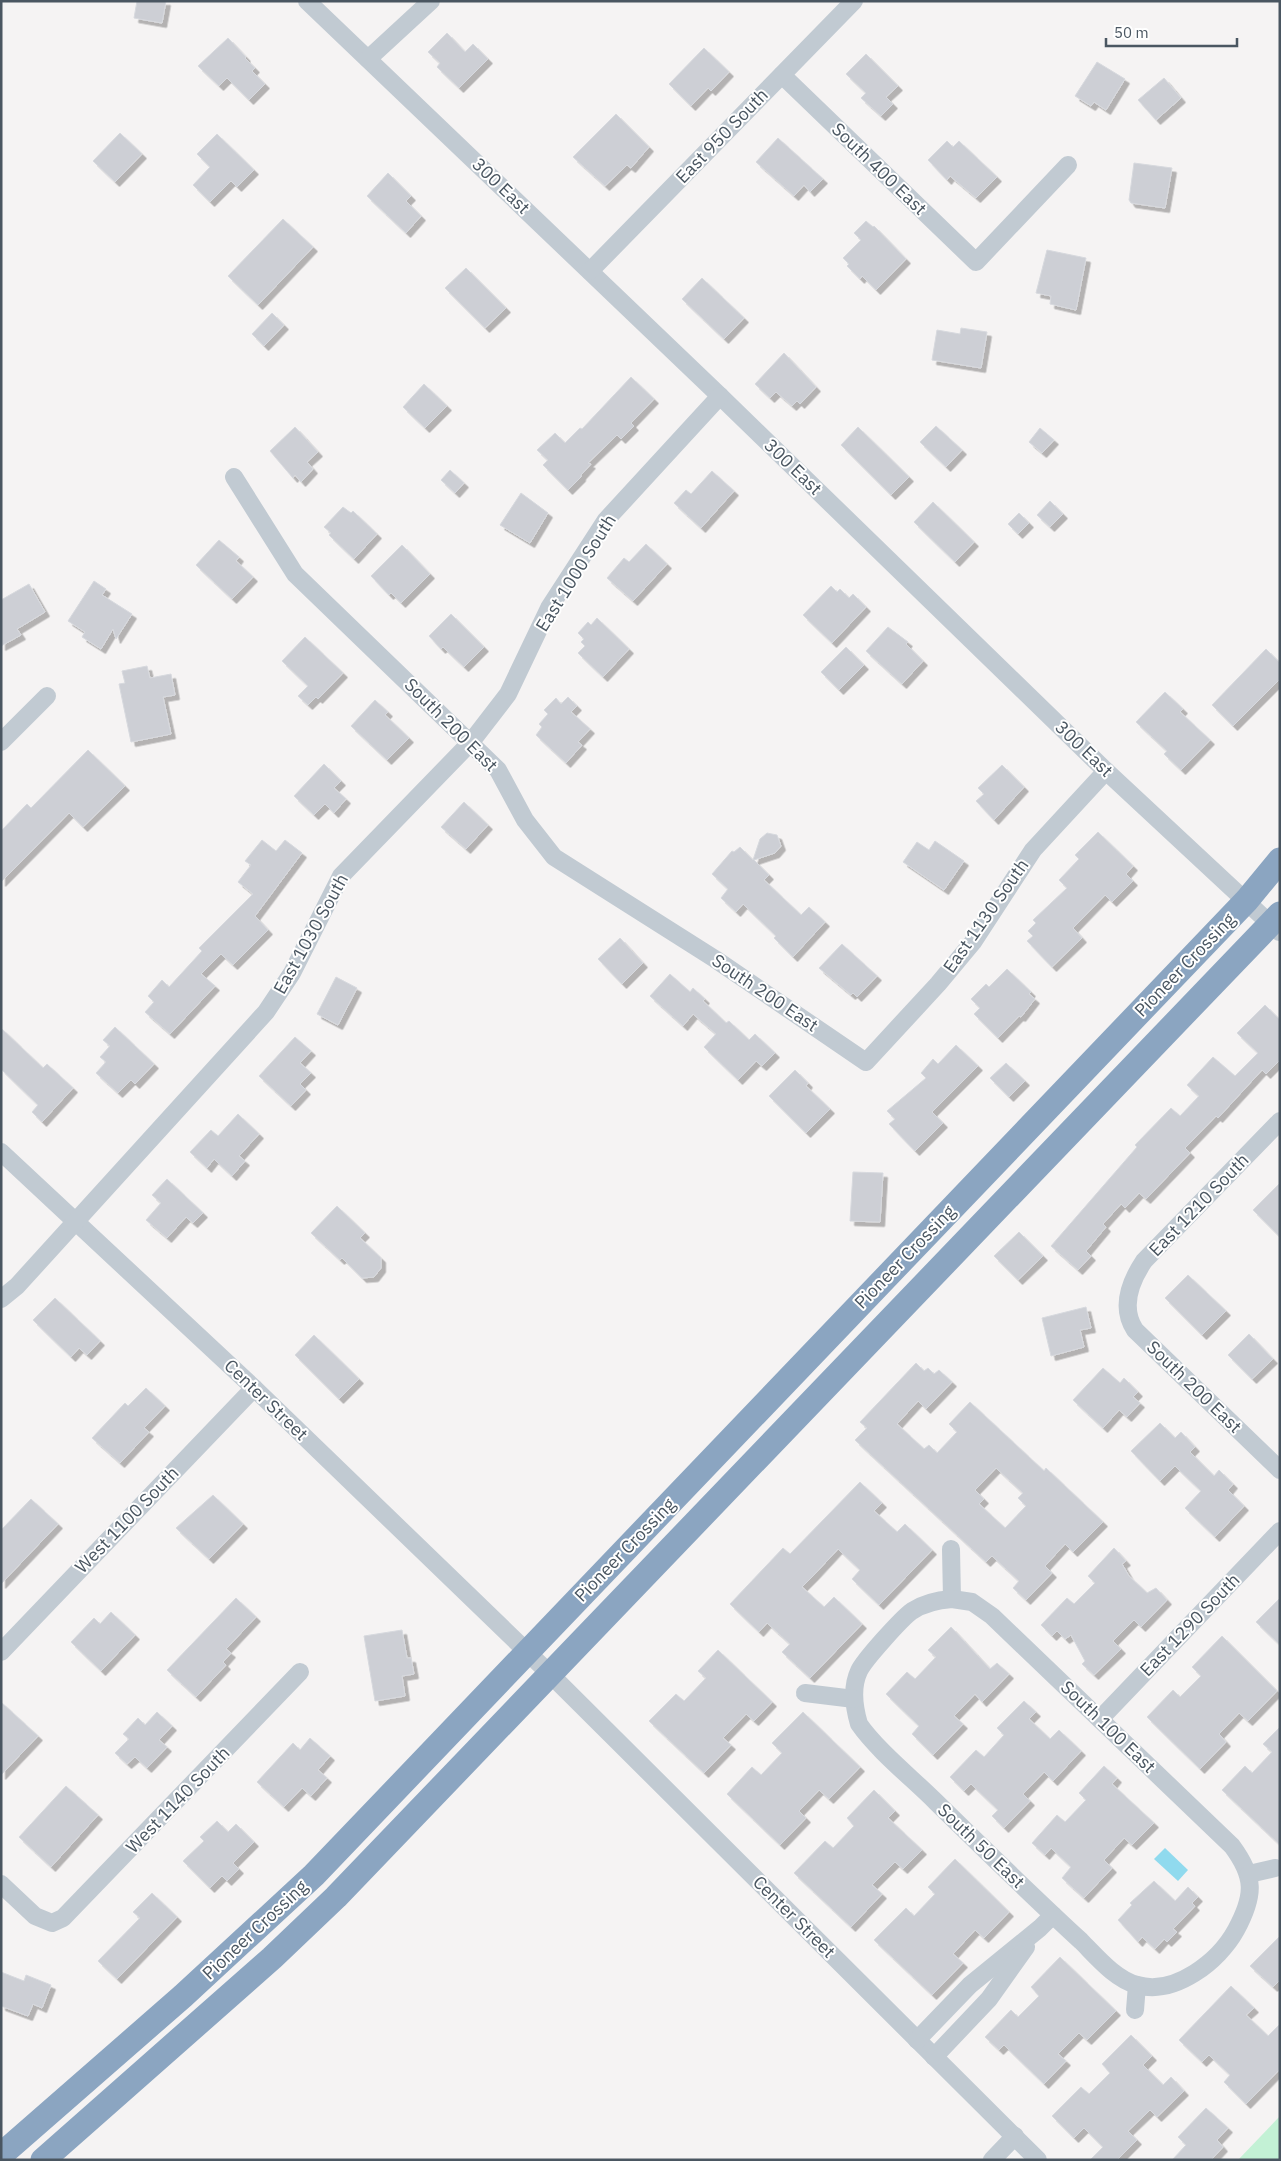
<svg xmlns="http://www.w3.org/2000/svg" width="1281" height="2161" font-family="'IBM Plex Sans',sans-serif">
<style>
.green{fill:#c3f1d5}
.water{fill:#90daee}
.building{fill:#cdcfd5;stroke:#d7d9de;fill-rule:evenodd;filter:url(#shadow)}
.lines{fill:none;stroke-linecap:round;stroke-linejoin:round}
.minor{stroke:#c1cad2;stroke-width:18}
.highway{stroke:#8ba5c1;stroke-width:25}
.labels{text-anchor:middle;stroke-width:4;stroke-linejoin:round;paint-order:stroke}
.street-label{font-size:18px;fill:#4a5661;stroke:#fff}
</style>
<defs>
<filter id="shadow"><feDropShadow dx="4.5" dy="4.5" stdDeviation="0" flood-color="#0004"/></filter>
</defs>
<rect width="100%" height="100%" fill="#f5f3f3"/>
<polygon class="green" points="1280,2116 1280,2160 1238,2160"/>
<polygon class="water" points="1165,1848 1188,1870 1178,1881 1154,1859"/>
<g class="building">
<polygon points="137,1 166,1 162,23 134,18"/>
<polygon points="447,33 465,52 473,44 488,59 459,88 437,67 440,63 428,52"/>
<polygon points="228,38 246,57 245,58 255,68 252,71 265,84 249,100 227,78 219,86 198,66"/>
<polygon points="704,48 729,72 711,91 708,88 691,106 669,84"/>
<polygon points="866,54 898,86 886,97 893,104 881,116 861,98 866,93 846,74"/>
<polygon points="1097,62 1125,79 1106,110 1094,102 1091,106 1075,96"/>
<polygon points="1164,78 1181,98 1156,120 1138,100"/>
<polygon points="616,114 649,147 631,168 627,165 605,186 573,157"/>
<polygon points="120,133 142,154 115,182 93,161"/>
<polygon points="217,134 254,170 237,187 231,181 210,202 193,185 210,167 197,154"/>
<polygon points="778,138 823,179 810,192 804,185 794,196 756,162"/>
<polygon points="947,141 953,147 959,141 997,177 976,198 950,176 947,180 928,160"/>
<polygon points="1134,163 1172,168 1165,208 1131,203 1129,200"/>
<polygon points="388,173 411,196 406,201 421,216 406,233 367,196"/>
<polygon points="283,219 313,247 258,305 228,276"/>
<polygon points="866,221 873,227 874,226 906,259 876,290 862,276 860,279 847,266 849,264 843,258 861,240 854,233"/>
<polygon points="1047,250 1086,258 1076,310 1050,304 1051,296 1036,293"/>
<polygon points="466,268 506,308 485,328 445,288"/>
<polygon points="702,278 744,318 724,339 682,299"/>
<polygon points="272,313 284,325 264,346 252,334"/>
<polygon points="961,328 987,332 981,368 932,360 937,330 960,334"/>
<polygon points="784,353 816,387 800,404 797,401 792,406 776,392 770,398 755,384"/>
<polygon points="631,377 654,399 631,423 634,426 621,439 617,435 588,463 591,464 581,475 581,477 568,490 543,465 548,460 537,450 555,433 565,443 580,428 582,429"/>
<polygon points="424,384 447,406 425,428 403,407"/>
<polygon points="936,426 962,450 946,467 920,442"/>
<polygon points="295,427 318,452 307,462 313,469 301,482 295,475 293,478 270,451"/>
<polygon points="858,427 909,477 891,495 841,445"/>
<polygon points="1040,428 1054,440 1042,453 1029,442"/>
<polygon points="450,470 464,483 455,493 441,480"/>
<polygon points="712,471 734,491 701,528 674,503 686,490 691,494"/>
<polygon points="521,493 548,513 530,543 500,525"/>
<polygon points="1050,501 1063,514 1050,527 1037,515"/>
<polygon points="933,502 974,542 955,562 914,522"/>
<polygon points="343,507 351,513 353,511 377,534 354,559 329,535 331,533 324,527"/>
<polygon points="1019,513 1029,523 1018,534 1008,524"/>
<polygon points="219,540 239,557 236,561 253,577 232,599 196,565"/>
<polygon points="646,544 667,564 633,601 607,578 624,558 629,562"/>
<polygon points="402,545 430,574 401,603 391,593 389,595 371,576"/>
<polygon points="94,581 106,589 102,595 132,614 116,639 113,629 101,649 82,637 85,632 68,621"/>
<polygon points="29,584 45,612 17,629 21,635 1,646 1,600"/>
<polygon points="831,586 837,592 840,589 849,598 853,594 866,607 832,643 803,615"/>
<polygon points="451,614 484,647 464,667 443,647 441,649 429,636"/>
<polygon points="597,618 629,649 603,677 578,653 585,646 581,642 584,639 578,633 588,622 591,625"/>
<polygon points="888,627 908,642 906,644 923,661 902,684 866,651"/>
<polygon points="305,637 343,673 318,699 316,697 308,705 298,696 308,686 282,661"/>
<polygon points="846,647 864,665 839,690 821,672"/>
<polygon points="1266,649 1280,663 1280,679 1233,726 1212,705"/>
<polygon points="147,666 150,678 171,674 175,695 163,697 171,734 131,742 119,684 125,683 122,671"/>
<polygon points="1165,692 1183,709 1180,712 1210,740 1181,770 1164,754 1167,751 1136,722"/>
<polygon points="568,697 577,706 571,712 590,729 578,742 582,745 566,763 536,735 542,727 539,724 548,714 544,710 556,698 561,704"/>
<polygon points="375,700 388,712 385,715 409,738 387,760 351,726"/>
<polygon points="88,750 125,786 83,827 69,813 1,882 1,831 27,804 31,808"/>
<polygon points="324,764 341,781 334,788 346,799 334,813 325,804 314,815 294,796"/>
<polygon points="1002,765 1024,787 994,820 976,801 984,794 978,788"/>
<polygon points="464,802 488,825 466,849 441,827"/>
<polygon points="1098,832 1133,866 1126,874 1133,881 1112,902 1105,895 1073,928 1082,938 1052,967 1027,941 1033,936 1028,931 1036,923 1033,920 1067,888 1059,880 1079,859 1075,855"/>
<polygon points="767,833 777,835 781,846 775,853 754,860 769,875 764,880 801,915 809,907 825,922 793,957 774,938 776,936 743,904 736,912 721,898 728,889 712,874 732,851 734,852 740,847 753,860 760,839"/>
<polygon points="262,840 276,851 285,840 302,853 255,916 268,930 233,965 221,954 201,974 215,986 170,1034 145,1012 154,1002 148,996 162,980 169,987 202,951 199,948 253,894 238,882 251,865 245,861"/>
<polygon points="935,841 964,861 944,890 903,862 917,842 929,850"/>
<polygon points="620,938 643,963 622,984 598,959"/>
<polygon points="842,944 877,976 857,997 853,993 851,995 819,968"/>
<polygon points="1007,969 1031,992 1029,994 1035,999 1021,1017 1019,1016 998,1038 974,1014 980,1008 971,999 986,984 989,987"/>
<polygon points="670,974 690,992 693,988 705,999 703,1001 726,1023 729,1021 749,1040 755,1034 775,1053 762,1066 756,1061 738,1080 704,1047 716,1034 693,1014 683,1026 650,996"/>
<polygon points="336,977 357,988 338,1025 317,1014"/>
<polygon points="1265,1005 1280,1020 1280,1060 1266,1074 1262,1070 1218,1118 1216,1116 1185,1148 1190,1153 1146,1199 1139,1193 1125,1208 1121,1204 1103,1224 1106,1227 1086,1251 1091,1256 1078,1270 1051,1246 1137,1147 1135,1145 1171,1108 1180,1116 1199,1096 1187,1085 1213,1057 1235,1076 1258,1053 1237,1033"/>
<polygon points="115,1027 154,1064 135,1084 131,1080 118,1093 96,1073 106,1062 100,1057 110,1046 103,1040"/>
<polygon points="1,1028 43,1068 47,1064 73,1088 42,1122 32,1112 38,1105 1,1069"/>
<polygon points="295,1037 311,1051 300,1063 311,1073 300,1084 306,1090 291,1106 259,1076"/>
<polygon points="956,1045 978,1066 932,1112 943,1123 915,1151 889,1124 895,1119 887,1111 926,1078 921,1073 933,1059 938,1064"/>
<polygon points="1006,1063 1025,1081 1009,1097 990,1078"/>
<polygon points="795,1070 808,1083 806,1086 830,1109 806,1133 769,1096"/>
<polygon points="238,1114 259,1134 239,1156 245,1161 232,1176 214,1159 207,1168 190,1152 211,1130 218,1136"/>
<polygon points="853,1172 883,1173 880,1222 850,1221"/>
<polygon points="167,1179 203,1213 193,1223 186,1217 167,1238 146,1220 161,1203 152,1195"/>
<polygon points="1280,1183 1280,1237 1253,1210"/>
<polygon points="337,1206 365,1233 360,1238 381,1258 381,1268 374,1277 362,1278 342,1258 340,1260 311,1233"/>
<polygon points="1019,1232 1043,1256 1018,1280 994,1256"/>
<polygon points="1188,1275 1226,1311 1202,1335 1165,1298"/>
<polygon points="55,1298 100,1341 87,1355 79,1348 71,1357 33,1320"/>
<polygon points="1086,1307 1091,1328 1080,1330 1084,1347 1051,1356 1042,1318"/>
<polygon points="1249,1334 1273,1359 1252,1379 1228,1355"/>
<polygon points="314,1335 359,1379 339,1399 295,1355"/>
<path d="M916 1363 924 1371 928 1368 934 1374 939 1370 952 1382 926 1409 918 1401 897 1424 924 1449 929 1445 937 1453 957 1432 949 1424 970 1402 1044 1471 1046 1468 1103 1522 1073 1552 1065 1544 1045 1566 1052 1573 1026 1600 1013 1588 1019 1581 992 1556 986 1562 855 1440 867 1428 860 1422ZM996 1468 1023 1493 1018 1498 1026 1506 1005 1528 979 1504 984 1499 975 1490Z"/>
<polygon points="1103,1368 1120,1383 1124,1378 1138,1392 1133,1397 1140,1403 1127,1417 1119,1410 1103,1428 1073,1400"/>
<polygon points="146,1388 165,1406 144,1428 149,1432 120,1463 92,1438 125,1403 128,1406"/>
<polygon points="1160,1423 1175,1438 1181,1432 1195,1447 1190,1452 1214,1476 1219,1470 1233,1484 1228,1490 1244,1506 1215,1537 1185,1508 1201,1491 1175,1466 1160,1481 1131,1451"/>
<polygon points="860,1482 882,1503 874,1511 897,1532 905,1524 932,1550 879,1605 852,1579 860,1570 838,1549 813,1576 802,1587 824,1607 834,1597 862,1624 810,1678 782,1652 790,1644 767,1623 759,1632 730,1604 783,1548 790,1554"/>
<polygon points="213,1495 243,1524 209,1559 176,1528"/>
<polygon points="31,1499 58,1524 1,1584 1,1530"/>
<polygon points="1114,1548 1126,1561 1122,1564 1129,1576 1147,1593 1156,1588 1167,1600 1141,1627 1134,1620 1113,1641 1121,1649 1094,1675 1082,1664 1085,1661 1071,1635 1065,1639 1057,1631 1052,1636 1041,1625 1067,1598 1074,1604 1095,1583 1088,1576"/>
<polygon points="236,1598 256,1617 226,1649 231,1653 223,1662 226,1665 196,1697 167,1670"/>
<polygon points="1280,1598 1280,1645 1256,1622"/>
<polygon points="111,1612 135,1635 101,1671 71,1642 94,1618 100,1624"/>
<polygon points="951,1627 990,1669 997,1663 1009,1674 982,1702 975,1694 954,1716 963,1724 933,1755 912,1734 919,1726 886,1694 907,1672 915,1679 936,1657 928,1650"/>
<polygon points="402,1630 407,1658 411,1658 414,1674 402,1676 405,1696 375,1701 364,1636"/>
<polygon points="1222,1636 1277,1691 1248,1721 1239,1713 1219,1734 1226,1742 1200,1769 1147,1717 1173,1690 1180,1697 1201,1676 1192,1667"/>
<polygon points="718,1650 772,1702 754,1721 746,1714 723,1738 731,1745 704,1773 649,1721 676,1694 684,1701 706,1678 698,1671"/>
<polygon points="1024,1701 1036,1712 1029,1719 1050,1739 1059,1730 1081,1751 1053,1781 1044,1772 1023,1794 1030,1801 1004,1828 992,1816 998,1810 971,1784 964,1791 950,1777 976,1750 984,1757 1004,1735 997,1728"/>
<polygon points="1,1702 38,1736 1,1775"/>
<polygon points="157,1712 172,1726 159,1740 167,1747 147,1768 135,1757 127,1764 115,1753 129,1739 123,1734 138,1718 145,1725"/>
<polygon points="803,1712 860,1767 829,1799 819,1790 799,1811 806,1818 780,1845 727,1794 752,1767 761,1775 782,1753 772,1743"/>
<polygon points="1280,1727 1280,1845 1222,1790 1245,1766 1252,1773 1272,1752 1263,1744"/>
<polygon points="310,1738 330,1756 318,1770 327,1778 311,1796 302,1788 284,1807 257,1782 293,1743 300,1750"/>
<polygon points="1104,1766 1117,1778 1112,1784 1154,1823 1132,1845 1124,1838 1104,1860 1112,1868 1084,1898 1062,1878 1071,1867 1051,1848 1045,1855 1032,1843 1057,1815 1065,1822 1086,1800 1079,1793"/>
<polygon points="66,1786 98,1815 51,1867 19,1837"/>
<polygon points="874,1790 895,1811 888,1818 922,1850 903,1869 895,1862 872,1885 882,1894 851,1927 794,1873 825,1841 833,1848 854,1826 847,1818"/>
<polygon points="217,1821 228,1832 236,1824 254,1842 233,1863 239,1869 227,1881 222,1876 210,1888 183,1861 204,1841 200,1837"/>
<polygon points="955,1859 1009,1912 984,1938 975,1930 953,1954 963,1963 932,1995 874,1940 906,1908 914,1916 935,1894 928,1887"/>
<polygon points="1154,1881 1175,1901 1188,1887 1198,1897 1192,1903 1195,1906 1173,1929 1177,1932 1167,1942 1164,1939 1155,1949 1142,1937 1138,1942 1118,1920 1132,1905 1130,1903"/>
<polygon points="152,1893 177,1917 117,1979 98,1961 140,1918 133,1912"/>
<polygon points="1280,1936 1280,1980 1273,1987 1250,1966"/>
<polygon points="1060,1957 1116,2011 1087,2040 1079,2033 1058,2054 1066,2061 1044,2084 1004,2045 999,2050 985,2037 1011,2010 1018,2017 1039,1996 1031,1987"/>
<polygon points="1,1972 24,1981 26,1975 51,1985 42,2008 33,2004 28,2016 1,2006"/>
<polygon points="1231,1986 1254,2008 1246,2015 1268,2036 1280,2024 1280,2069 1246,2104 1224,2082 1230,2075 1209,2055 1202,2062 1179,2040"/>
<polygon points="1131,2035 1152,2056 1143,2065 1163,2085 1171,2077 1184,2091 1157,2117 1150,2110 1128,2131 1137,2140 1117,2160 1090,2160 1103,2147 1084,2128 1074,2138 1052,2116 1081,2087 1089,2094 1110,2073 1102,2064"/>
<polygon points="1206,2108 1228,2128 1217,2140 1223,2147 1211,2160 1172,2160 1186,2145 1178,2137"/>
</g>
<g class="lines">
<g class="minor">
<polyline points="307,1 720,396 1106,771 1279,932"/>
<polyline points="368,59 431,1"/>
<polyline points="782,75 976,262 1068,165"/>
<polyline points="590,271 854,1"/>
<polyline points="234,477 295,574 498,770 525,820 554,857 715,959 866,1062 938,984 973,942 1033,850 1106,771"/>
<polyline points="1,742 47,696"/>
<path d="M1280 1121 1144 1261C1130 1282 1120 1307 1135 1330L1280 1470"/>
<polyline points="1,1152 254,1388 550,1674 1038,2160"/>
<polyline points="1,1299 17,1286 266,1012 292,973 341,876 471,742 508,694 549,608 606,520 720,396"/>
<polyline points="951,1549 952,1599"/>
<path d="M952 1599 972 1602 992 1616 1232 1846C1255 1877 1255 1895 1236 1930 1219 1961 1175 1996 1137 1985 1115 1979 1097 1957 1081 1941 1032 1896 984 1849 936 1802 913 1779 877 1750 859 1724 854 1707 851 1688 859 1671 864 1660 902 1618 912 1611 924 1603 938 1600 952 1599Z"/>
<polyline points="1,1652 254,1388"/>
<polyline points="805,1693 854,1699"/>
<polyline points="1100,1719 1280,1531"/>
<polyline points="1249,1874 1275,1868"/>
<polyline points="1,1884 35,1916 52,1923 63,1918 300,1672"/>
<polyline points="1135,2010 1137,1985"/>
<polyline points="917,2040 970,1985 1040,1928 1053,1915"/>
<polyline points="934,2057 989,1999 1026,1947"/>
<polyline points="992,2160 1015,2136"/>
</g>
<g class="highway">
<polyline points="1,2155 183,1996 314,1875 1247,900 1280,860"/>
<polyline points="43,2160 272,1958 336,1897 1280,914"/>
</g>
</g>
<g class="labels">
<g class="street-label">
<text transform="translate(722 136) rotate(-46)" y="6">East 950 South</text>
<text transform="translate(879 169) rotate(44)" y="6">South 400 East</text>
<text transform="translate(501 186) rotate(44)" y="6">300 East</text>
<text transform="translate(793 467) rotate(44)" y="6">300 East</text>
<text transform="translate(576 573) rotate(-58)" y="6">East 1000 South</text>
<text transform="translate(451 725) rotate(45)" y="6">South 200 East</text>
<text transform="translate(1084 749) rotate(44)" y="6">300 East</text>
<text transform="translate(986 916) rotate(-55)" y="6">East 1130 South</text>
<text transform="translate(311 934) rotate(-61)" y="6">East 1030 South</text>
<text transform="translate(1185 965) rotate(-46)" y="6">Pioneer Crossing</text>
<text transform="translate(765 993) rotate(34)" y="6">South 200 East</text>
<text transform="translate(1199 1205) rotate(-46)" y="6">East 1210 South</text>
<text transform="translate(905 1257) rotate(-46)" y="6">Pioneer Crossing</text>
<text transform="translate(1194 1387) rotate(44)" y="6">South 200 East</text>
<text transform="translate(266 1400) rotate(44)" y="6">Center Street</text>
<text transform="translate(127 1520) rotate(-46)" y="6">West 1100 South</text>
<text transform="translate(625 1550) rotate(-46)" y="6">Pioneer Crossing</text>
<text transform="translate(1190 1625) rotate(-46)" y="6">East 1290 South</text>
<text transform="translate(1108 1727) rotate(44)" y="6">South 100 East</text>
<text transform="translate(178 1800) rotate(-46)" y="6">West 1140 South</text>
<text transform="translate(981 1846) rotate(44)" y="6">South 50 East</text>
<text transform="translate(794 1917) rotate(45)" y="6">Center Street</text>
<text transform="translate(255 1930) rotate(-43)" y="6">Pioneer Crossing</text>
</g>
</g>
<rect width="1281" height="2161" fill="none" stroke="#4a5661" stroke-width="5"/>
<path d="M1106 38v8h131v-8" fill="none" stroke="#4a5661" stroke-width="2.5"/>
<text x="1114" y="38" font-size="15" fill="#4a5661" stroke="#ffffff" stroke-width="4" paint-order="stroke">50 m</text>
</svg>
